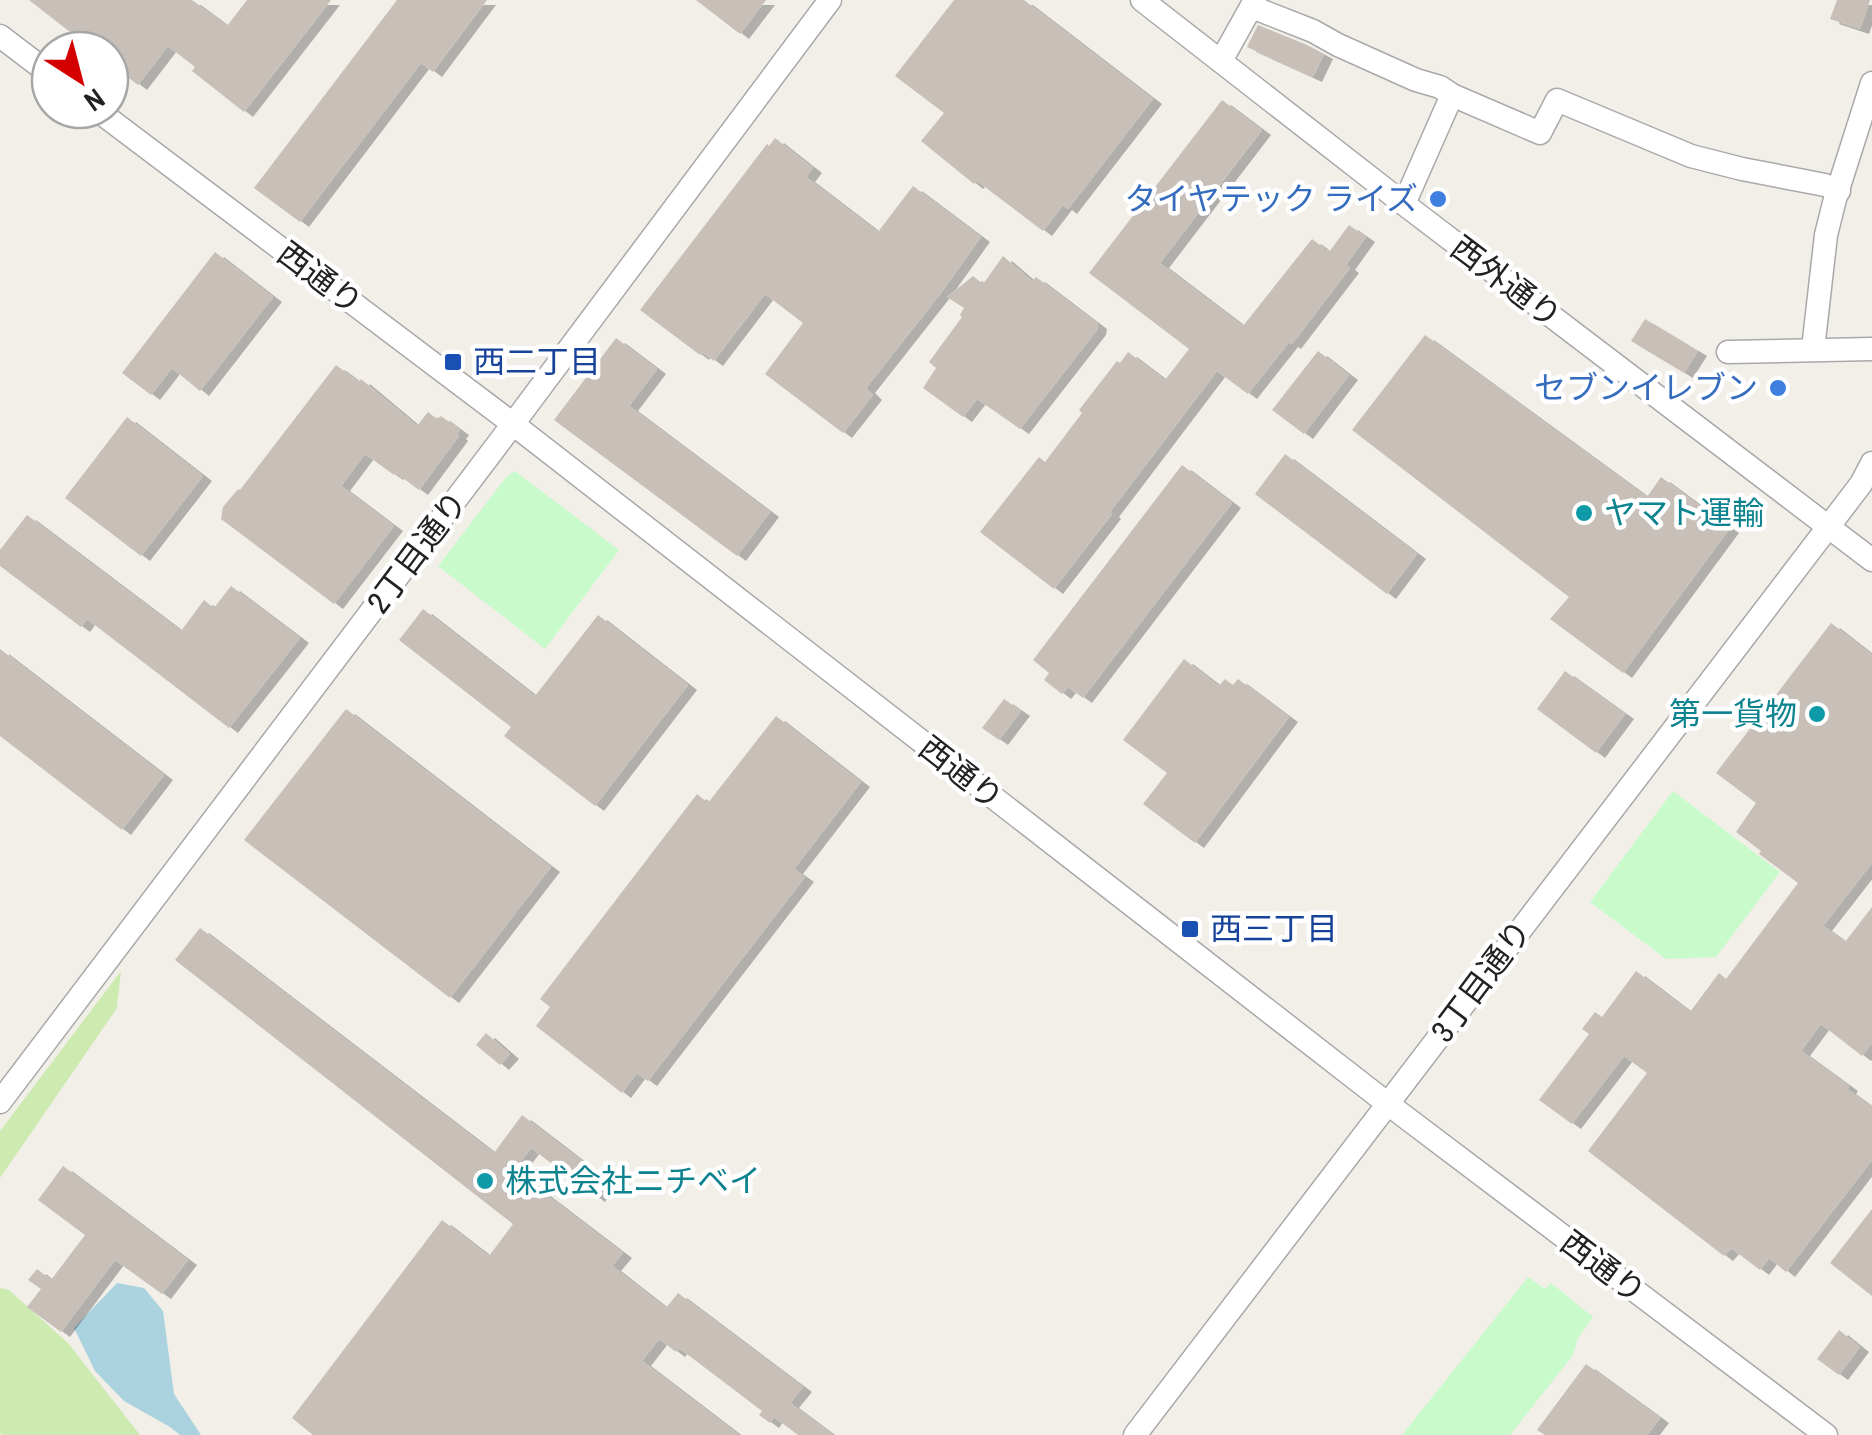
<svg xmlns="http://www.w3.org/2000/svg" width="1872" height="1435" font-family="'Archivo Narrow','Noto Sans JP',sans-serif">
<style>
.grass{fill:#cdebb0}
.park{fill:#c8facc}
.water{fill:#aad3df}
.building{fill:#c7bfb8;filter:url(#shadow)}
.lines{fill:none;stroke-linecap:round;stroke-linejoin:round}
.minor-casing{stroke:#a9a9a9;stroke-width:25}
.minor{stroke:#fff;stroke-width:22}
.shop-dot{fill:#3f7fe0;stroke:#fff;stroke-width:4}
.transit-dot{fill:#1a4fb4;stroke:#fff;stroke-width:4}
.culture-dot{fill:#0f9aa8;stroke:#fff;stroke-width:4}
.labels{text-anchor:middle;stroke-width:9;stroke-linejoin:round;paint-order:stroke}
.shop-label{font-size:32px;fill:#366cbe;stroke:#fff;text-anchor:end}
.street-label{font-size:32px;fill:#222;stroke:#fff}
.transit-label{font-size:32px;fill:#164399;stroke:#fff;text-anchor:start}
.culture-label{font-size:32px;fill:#0d838f;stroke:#fff;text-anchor:start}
</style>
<defs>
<filter id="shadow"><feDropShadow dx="9" dy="5" stdDeviation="0" flood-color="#0004"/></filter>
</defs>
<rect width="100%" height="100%" fill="#f2efe9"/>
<g class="grass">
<polygon points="121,971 117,1008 0,1178 0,1131"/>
<polygon points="0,1288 9,1290 68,1343 140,1435 2,1435 0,1433"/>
</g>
<g class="park">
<polygon points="515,471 619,550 545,649 438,566 507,476"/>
<polygon points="1673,791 1780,872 1716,957 1666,959 1590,902"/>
<polygon points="1528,1277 1545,1289 1551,1283 1593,1317 1578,1338 1573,1355 1510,1435 1402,1435"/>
</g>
<polygon class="water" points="117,1283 144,1288 163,1311 174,1394 201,1435 180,1435 170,1427 124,1401 95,1371 74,1328"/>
<g class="building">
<polygon points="29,0 192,0 227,26 247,0 331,0 244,112 192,71 195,67 168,46 138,85 110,63 110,50 93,50"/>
<polygon points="397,0 487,0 433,72 421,63 300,222 254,188"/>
<polygon points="696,0 766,0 740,34"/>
<polygon points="954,0 1024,0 1153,99 1068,209 1063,205 1043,231 977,181 974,184 921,141 944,113 895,76"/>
<polygon points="1837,0 1870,0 1860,29 1830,19"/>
<polygon points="1258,25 1307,45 1324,54 1313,77 1247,47"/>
<polygon points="1222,100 1262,130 1160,263 1243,326 1312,239 1329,252 1349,225 1366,237 1346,265 1350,268 1292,344 1289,342 1248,394 1217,371 1110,512 1112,514 1054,589 980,532 1039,457 1045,462 1082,413 1079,410 1117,361 1120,363 1128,352 1165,380 1189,349 1089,273"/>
<polygon points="775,138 813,168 806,177 878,232 913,186 981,237 941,293 866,388 873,395 843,433 765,374 803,323 765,294 714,361 702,352 700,355 640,310 767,144 769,146"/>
<polygon points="215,252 273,297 200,391 172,368 151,395 122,373"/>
<polygon points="1003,256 1032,281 1036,277 1098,324 1097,330 1020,429 977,399 963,417 923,388 936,368 929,362 962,317 960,315 964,308 947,297 973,276 983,284"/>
<polygon points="1645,319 1698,351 1684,373 1631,341"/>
<polygon points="1425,335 1647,497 1661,477 1730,528 1623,673 1550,619 1569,597 1352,430"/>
<polygon points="616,338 657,369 629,406 770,512 737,556 554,420"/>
<polygon points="1318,351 1349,375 1304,434 1272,410"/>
<polygon points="336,365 359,382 361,379 417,426 428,412 437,419 441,416 460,430 457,434 459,436 419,490 396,473 394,475 365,454 341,486 394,526 334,604 221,519 223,507 238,489 240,490"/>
<polygon points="127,417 203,476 141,556 65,498"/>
<polygon points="1285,454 1417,554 1387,594 1255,494"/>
<polygon points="1182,465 1232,503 1083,698 1068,687 1062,694 1044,680 1049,673 1033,660"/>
<polygon points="27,515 181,631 204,600 214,608 231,586 300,638 229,728 87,619 81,627 0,566 0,550"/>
<polygon points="423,609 535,696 598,615 688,685 595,806 504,736 511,727 399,640"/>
<polygon points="1831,623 1872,655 1872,863 1823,926 1845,942 1872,907 1872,1043 1862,1056 1821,1024 1801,1051 1849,1086 1847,1089 1872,1107 1872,1160 1786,1272 1769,1258 1760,1270 1731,1248 1724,1256 1588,1151 1647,1073 1624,1056 1572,1124 1539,1100 1589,1034 1582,1029 1595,1012 1602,1017 1636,971 1690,1012 1719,973 1726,979 1798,883 1759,854 1761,851 1736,832 1756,803 1716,773"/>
<polygon points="0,649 164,775 122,830 0,736"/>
<polygon points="1184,659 1219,686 1225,679 1233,685 1238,679 1289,717 1195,843 1143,804 1167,773 1123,740"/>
<polygon points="1565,671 1625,714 1596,753 1537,709"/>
<polygon points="1004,699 1021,711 999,740 982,728"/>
<polygon points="346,709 551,867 450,998 244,840"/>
<polygon points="776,716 861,782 794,869 805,877 648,1081 637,1073 622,1093 536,1026 550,1007 540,999 697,794 708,803"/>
<polygon points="200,928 494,1153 522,1115 608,1181 596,1197 531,1148 514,1170 623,1253 612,1266 666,1308 678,1293 803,1387 790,1403 833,1435 798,1435 774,1417 770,1423 759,1415 762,1411 679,1348 676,1352 659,1339 642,1361 739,1435 313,1435 292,1418 442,1220 489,1256 513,1224 175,960"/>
<polygon points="486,1033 510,1054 500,1065 476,1045"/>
<polygon points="63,1166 188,1260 162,1294 115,1260 61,1332 27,1307 41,1289 28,1280 37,1269 51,1280 85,1235 38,1200"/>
<polygon points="1872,1209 1872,1296 1830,1263"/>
<polygon points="1839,1330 1860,1347 1839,1375 1817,1359"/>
<polygon points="1586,1364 1660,1418 1647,1435 1545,1435 1537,1430"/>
</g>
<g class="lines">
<defs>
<g id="minor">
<polyline points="1142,0 1404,204 1872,560"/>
<polyline points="1252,7 1313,31 1338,45 1416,80 1440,87 1452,95 1540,133 1557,100 1691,156 1742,169 1825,185 1839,191"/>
<polyline points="0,36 50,74"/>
<polyline points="1221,61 1255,0"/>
<polyline points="97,110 513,424 1388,1104 1826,1435"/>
<polyline points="1404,204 1452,95"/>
<polyline points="1813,349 1826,235 1835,199 1872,83"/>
<polyline points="1728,352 1872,349"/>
<polyline points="0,1102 513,424 830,0"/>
<polyline points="1135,1435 1861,484 1872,463"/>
</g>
</defs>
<use href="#minor" class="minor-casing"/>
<use href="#minor" class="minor"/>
</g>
<g class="shop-dot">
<circle cx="1438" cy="199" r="10"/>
<circle cx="1778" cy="388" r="10"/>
</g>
<g class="transit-dot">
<rect x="443" y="352" width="20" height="20" rx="5"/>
<rect x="1180" y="919" width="20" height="20" rx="5"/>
</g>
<g class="culture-dot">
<circle cx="1584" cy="513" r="10"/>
<circle cx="1817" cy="714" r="10"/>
<circle cx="485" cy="1181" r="10"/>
</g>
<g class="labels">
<g class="shop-label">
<text x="1418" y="210">タイヤテック ライズ</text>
<text x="1758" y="399">セブンイレブン</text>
</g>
<g class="street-label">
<text transform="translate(320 278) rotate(37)" y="11">西通り</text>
<text transform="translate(1506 282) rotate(37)" y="11">西外通り</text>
<text transform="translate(417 552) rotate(-53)" y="11">2丁目通り</text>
<text transform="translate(961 773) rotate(38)" y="11">西通り</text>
<text transform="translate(1481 981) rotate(-53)" y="11">3丁目通り</text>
<text transform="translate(1603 1267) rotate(37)" y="11">西通り</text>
</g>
<g class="transit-label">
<text x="473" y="373">西二丁目</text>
<text x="1210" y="940">西三丁目</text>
</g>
<g class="culture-label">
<text x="1604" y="524">ヤマト運輸</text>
<text x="1797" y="725" text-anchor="end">第一貨物</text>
<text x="505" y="1192">株式会社ニチベイ</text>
</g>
</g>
<g transform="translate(80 80) rotate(144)"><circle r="48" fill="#ffffff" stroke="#a7a7a7" stroke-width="2.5"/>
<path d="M0-8L18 38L0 25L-18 38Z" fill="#d40000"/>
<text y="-15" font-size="28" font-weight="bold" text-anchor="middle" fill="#222222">N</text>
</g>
</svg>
